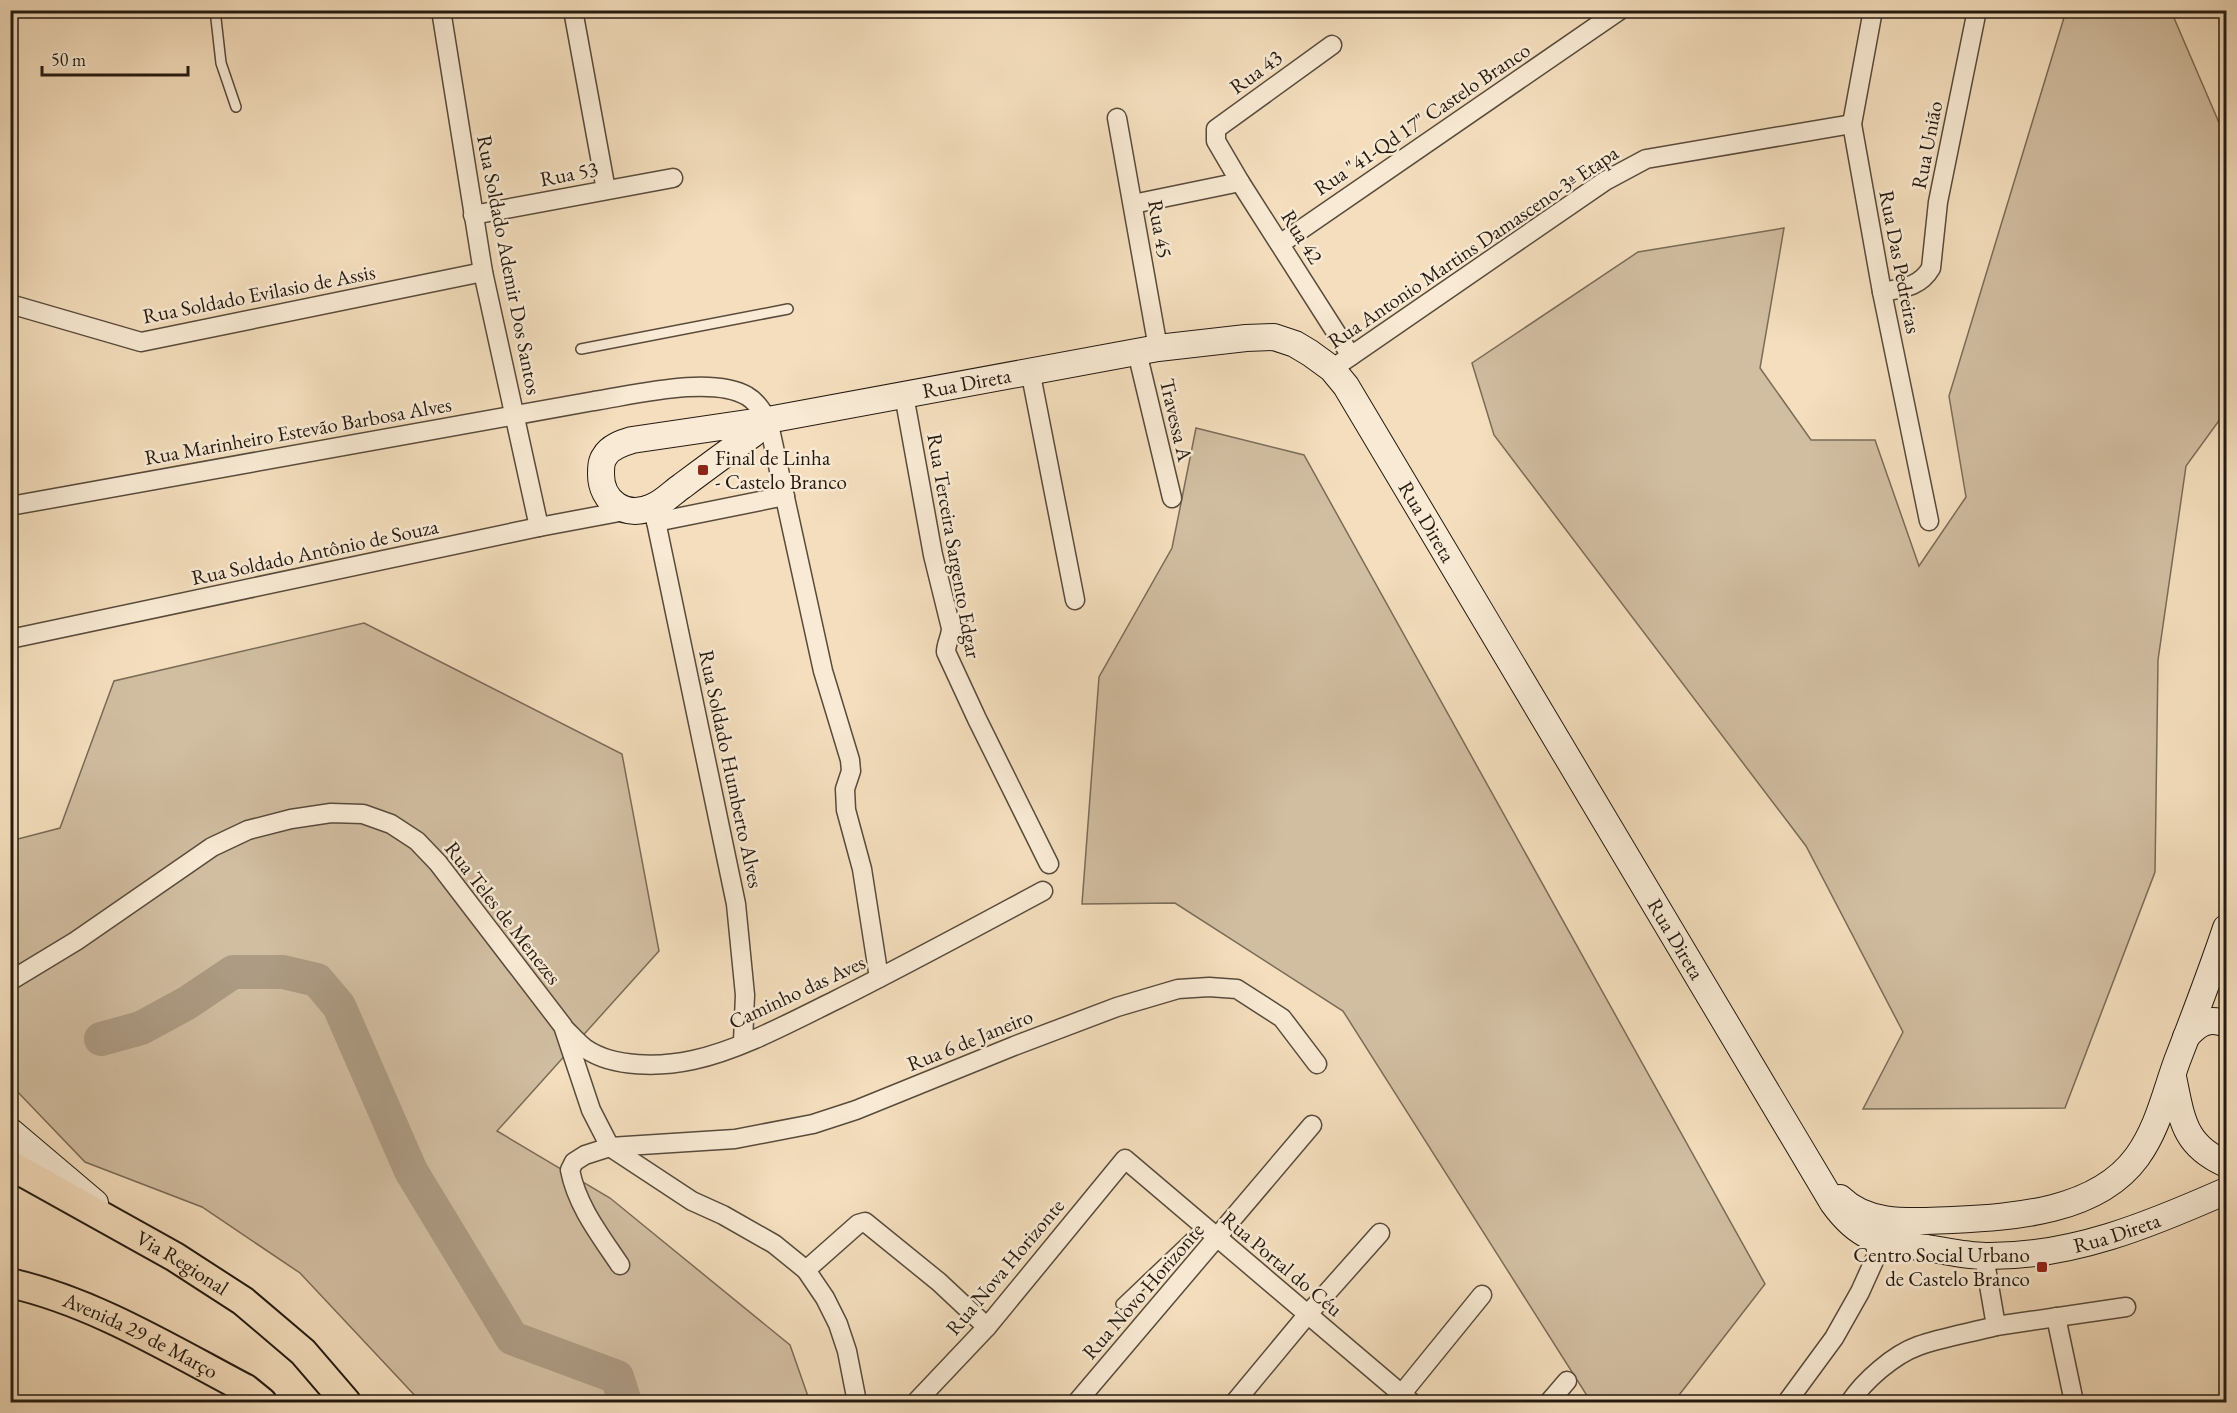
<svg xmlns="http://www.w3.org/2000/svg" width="2237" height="1413" font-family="'EB Garamond',serif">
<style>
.green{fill:#d1bda0;stroke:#7a6c58;stroke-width:1.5}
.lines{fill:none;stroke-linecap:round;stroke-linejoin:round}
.river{stroke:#ad9b83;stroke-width:34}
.lane-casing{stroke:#584b3c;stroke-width:12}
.street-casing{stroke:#584b3c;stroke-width:21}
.secondary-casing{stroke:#241a11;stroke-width:28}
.primary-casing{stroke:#241a11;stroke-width:32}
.lane{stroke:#f8ead4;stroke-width:9}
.street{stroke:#f8ead4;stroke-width:18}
.secondary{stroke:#f8ead4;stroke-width:26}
.primary{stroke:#f4debd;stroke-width:28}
.poi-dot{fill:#8f2418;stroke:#f8ead4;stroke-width:2}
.labels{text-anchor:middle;stroke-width:5;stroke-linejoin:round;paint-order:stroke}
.street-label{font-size:21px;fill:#241a11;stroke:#f8ead4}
.poi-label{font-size:21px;fill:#241a11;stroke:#f8ead4;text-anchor:start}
</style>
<rect width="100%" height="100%" fill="#f4debd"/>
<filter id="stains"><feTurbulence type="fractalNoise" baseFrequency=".00333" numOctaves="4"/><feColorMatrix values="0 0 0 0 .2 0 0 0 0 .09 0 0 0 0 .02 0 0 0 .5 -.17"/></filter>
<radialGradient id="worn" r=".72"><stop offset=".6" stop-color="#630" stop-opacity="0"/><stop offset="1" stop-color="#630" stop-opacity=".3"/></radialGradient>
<g class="green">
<polygon points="2066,11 2171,11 2226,139 2226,411 2186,466 2158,660 2155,872 2065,1108 1863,1109 1903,1032 1806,846 1494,435 1472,363 1638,252 1784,228 1760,368 1811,440 1875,440 1919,566 1966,497 1949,396"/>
<polygon points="1196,428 1304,455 1765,1284 1676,1399 1667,1402 1591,1402 1343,1011 1175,903 1082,904 1099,677 1172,548"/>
<polygon points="364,623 622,754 659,951 497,1131 610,1198 790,1345 810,1402 421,1402 300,1273 202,1207 85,1162 11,1085 10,841 60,828 114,681"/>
</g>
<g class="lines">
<polyline class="river" points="101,1039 141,1028 187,1003 233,972 283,972 317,980 339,1006 411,1171 512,1338 617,1377 625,1402"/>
<defs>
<g id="lane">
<polyline points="215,10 221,63 236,107"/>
<polyline points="581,349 788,309"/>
<polyline points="1121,1304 1203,1226"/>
</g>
<g id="street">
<polyline points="441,10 483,272 539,527"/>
<polyline points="573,10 606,190"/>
<polyline points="1873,10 1852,124 1882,292 1929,521"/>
<polyline points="1332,45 1216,129 1216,141 1240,182 1351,356"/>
<polyline points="1117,118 1158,348"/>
<polyline points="1133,204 1240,182"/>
<polyline points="473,215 673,178"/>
<polyline points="1280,244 1620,10"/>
<path d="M1882 292C1903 288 1920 287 1931 268L1938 202 1977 10"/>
<polyline points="10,304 141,342 483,272"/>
<polyline points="1137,352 1172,498"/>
<polyline points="1332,369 1605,181 1646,159 1852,124"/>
<polyline points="1030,370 1075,600"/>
<path d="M904 395 933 555 951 628C951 637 946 643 946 652L977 719 1049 864"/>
<path d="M10 506 594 401C633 395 712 375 747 396 756 401 762 411 768 420L823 671 850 760 851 771 845 789 846 810 862 869 879 978"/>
<polyline points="653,507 736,904 745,995 743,1042"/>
<polyline points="656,522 785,496"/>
<polyline points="10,639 539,527 630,510"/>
<polyline points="10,981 76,941 212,847 248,830 291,819 331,813 363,814 391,824 417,841 438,863 563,1026 591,1110 610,1147 692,1201 723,1215 774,1244 806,1270 825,1298 838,1324 847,1351 857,1402"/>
<path d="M566 1030C573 1037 579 1044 586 1049 614 1068 661 1067 693 1060 740 1050 793 1021 836 1000 906 965 974 928 1043 891"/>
<path d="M620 1265C600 1235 577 1206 570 1170L574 1162 585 1155 610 1147 735 1139 813 1124 856 1110 1014 1046 1117 1007 1178 989 1209 987 1237 989 1282 1018 1317 1064"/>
<polyline points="806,1270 858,1224 865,1222 939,1282 987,1327"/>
<polyline points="2056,1317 2074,1402"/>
<polyline points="1996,1326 2126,1307"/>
<polyline points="916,1402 987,1327 1125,1159 1411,1402"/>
<polyline points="1077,1402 1312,1125"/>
<polyline points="1235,1402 1308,1314 1380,1233"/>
<polyline points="1395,1402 1482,1295"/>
<polyline points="1549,1402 1567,1381"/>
<polyline points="1787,1402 1834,1338 1860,1292 1883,1241"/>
<path d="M1850 1402C1864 1381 1893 1355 1918 1346 1943 1337 1970 1333 1996 1326L1984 1256"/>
</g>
<g id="secondary">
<path id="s1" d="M768 420 753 434C729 451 706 468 682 486 673 492 663 503 652 507 626 519 601 502 601 474 601 468 601 461 605 456 610 447 622 443 632 440L768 420 1158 348 1246 338 1274 337 1295 344 1310 353 1332 369 1346 386 1833 1203C1861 1242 1882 1242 1927 1248 1946 1251 1967 1256 1986 1256 2072 1257 2149 1225 2226 1191"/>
<path d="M2186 1037C2198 1023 2209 1017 2226 1024"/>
<path d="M2173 1077C2182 1119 2183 1145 2226 1164"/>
<polyline points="10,1131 95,1203"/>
<path d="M1840 1198C1869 1227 1914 1221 1952 1220 2014 1217 2097 1212 2137 1157 2158 1128 2165 1094 2177 1061 2194 1017 2211 973 2226 928"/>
</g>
<g id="primary">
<path id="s2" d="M10 1165 175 1257 243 1301 303 1352 346 1402"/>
<path id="s3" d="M10 1283C94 1302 170 1349 246 1389L262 1402"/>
</g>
</defs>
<use href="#lane" class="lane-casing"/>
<use href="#street" class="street-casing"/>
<use href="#secondary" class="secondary-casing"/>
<use href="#primary" class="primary-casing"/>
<use href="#lane" class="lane"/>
<use href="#street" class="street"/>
<use href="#secondary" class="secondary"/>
<use href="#primary" class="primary"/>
</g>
<g class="poi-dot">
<rect x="697" y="464" width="12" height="12" rx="3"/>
<rect x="2036" y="1261" width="12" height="12" rx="3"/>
</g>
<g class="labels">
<g class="street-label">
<text transform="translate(1256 72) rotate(-36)" y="7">Rua 43</text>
<text transform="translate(1422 119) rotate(-34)" y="7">Rua "41-Qd 17" Castelo Branco</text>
<text transform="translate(1927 145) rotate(-79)" y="7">Rua União</text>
<text transform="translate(569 174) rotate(-11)" y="7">Rua 53</text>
<text transform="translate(1160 229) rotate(80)" y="7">Rua 45</text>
<text transform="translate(1302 237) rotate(58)" y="7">Rua 42</text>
<text transform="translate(1473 247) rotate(-34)" y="7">Rua Antonio Martins Damasceno-3ª Etapa</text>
<text transform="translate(1900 262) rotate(79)" y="7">Rua Das Pedreiras</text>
<text transform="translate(509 265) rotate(79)" y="7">Rua Soldado Ademir Dos Santos</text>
<text transform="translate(259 294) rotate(-11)" y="7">Rua Soldado Evilasio de Assis</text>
<text dy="7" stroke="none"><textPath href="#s1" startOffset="609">Rua Direta</textPath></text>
<text transform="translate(1176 420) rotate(77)" y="7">Travessa A</text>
<text transform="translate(298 431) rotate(-10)" y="7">Rua Marinheiro Estevão Barbosa Alves</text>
<text dy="7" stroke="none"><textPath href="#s1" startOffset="1167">Rua Direta</textPath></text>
<text transform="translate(954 546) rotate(80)" y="7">Rua Terceira Sargento Edgar</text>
<text transform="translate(315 552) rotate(-12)" y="7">Rua Soldado Antônio de Souza</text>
<text transform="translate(731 769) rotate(78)" y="7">Rua Soldado Humberto Alves</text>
<text transform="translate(503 913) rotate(52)" y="7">Rua Teles de Menezes</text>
<text dy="7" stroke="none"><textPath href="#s1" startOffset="1653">Rua Direta</textPath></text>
<text transform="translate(797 992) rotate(-25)" y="7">Caminho das Aves</text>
<text transform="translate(970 1040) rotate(-22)" y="7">Rua 6 de Janeiro</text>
<text dy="7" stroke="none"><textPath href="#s1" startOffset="2262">Rua Direta</textPath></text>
<text dy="7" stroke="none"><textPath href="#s2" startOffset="198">Via Regional</textPath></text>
<text transform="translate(1282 1264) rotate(40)" y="7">Rua Portal do Céu</text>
<text transform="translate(1005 1267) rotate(-50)" y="7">Rua Nova Horizonte</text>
<text transform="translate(1143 1291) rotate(-49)" y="7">Rua Novo Horizonte</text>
<text dy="7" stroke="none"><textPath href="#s3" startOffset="141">Avenida 29 de Março</textPath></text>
</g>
<g class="poi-label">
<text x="715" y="465">Final de Linha<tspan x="715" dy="24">- Castelo Branco</tspan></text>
<text x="2030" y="1262" text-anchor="end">Centro Social Urbano<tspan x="2030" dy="24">de Castelo Branco</tspan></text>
</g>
</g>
<rect width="2237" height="1413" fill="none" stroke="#f4debd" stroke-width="36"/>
<rect x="12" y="12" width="2213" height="1389" fill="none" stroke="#241a11" stroke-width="3"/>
<rect x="18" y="18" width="2201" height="1377" fill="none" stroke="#241a11" stroke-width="1.5"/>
<path d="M42 66v9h146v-9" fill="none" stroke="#241a11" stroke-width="3"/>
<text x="51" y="66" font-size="18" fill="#241a11" stroke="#f8ead4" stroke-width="4.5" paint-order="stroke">50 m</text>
<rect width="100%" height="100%" filter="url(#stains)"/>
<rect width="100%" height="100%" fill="url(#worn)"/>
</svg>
